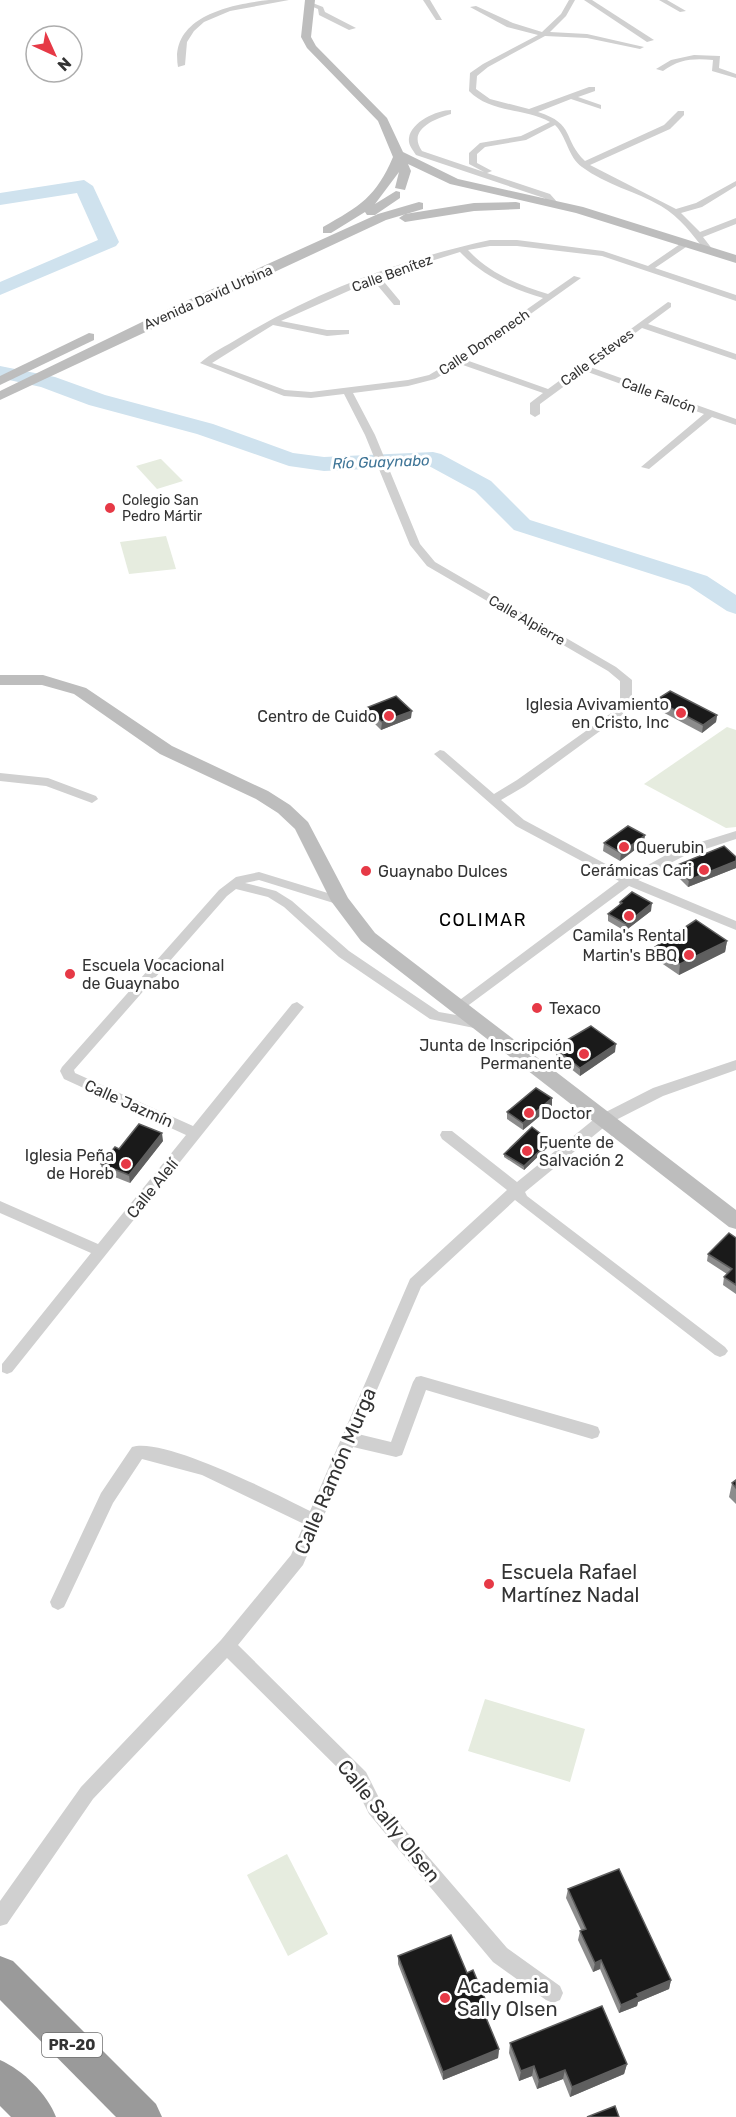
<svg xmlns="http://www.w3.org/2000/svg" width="736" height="2117" font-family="Rubik,sans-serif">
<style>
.green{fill:#e6ecdf}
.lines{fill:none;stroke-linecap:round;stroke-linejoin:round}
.river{fill:#cfe2ee;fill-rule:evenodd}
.street{fill:#d0d0d0;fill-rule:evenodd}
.secondary{fill:#bdbdbd;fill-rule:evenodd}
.highway{fill:#9a9a9a;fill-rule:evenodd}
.wall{fill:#8c8c8c}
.shaded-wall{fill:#5f5f5f}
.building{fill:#1a1a1a;stroke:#5f5f5f;stroke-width:1.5}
.poi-dot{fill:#e63946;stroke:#fff;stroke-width:2}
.labels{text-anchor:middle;stroke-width:6;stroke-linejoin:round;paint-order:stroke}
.far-street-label{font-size:14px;fill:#333;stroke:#fff}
.far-poi-label{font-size:14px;fill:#333;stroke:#fff;text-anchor:start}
.far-water-label{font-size:15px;font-style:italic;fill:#3f7597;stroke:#fff}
.shield{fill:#fff;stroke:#707070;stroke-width:1.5}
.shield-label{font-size:15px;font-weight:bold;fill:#333}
.poi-label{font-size:16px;fill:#333;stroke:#fff;text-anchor:end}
.street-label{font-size:16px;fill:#333;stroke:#fff}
.neighbourhood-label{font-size:18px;letter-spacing:1.5px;fill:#000;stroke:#fff}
.near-street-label{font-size:20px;fill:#333;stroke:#fff}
.near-poi-label{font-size:20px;fill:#333;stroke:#fff;text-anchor:start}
</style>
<rect width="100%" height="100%" fill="#fff"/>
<g class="green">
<polygon points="160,459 161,459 183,481 157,489 136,466"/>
<polygon points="166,536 176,569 129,574 120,542"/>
<polygon points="727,727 736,730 736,827 726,828 644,784"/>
<polygon points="485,1699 585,1729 570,1782 468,1751"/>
<polygon points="287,1854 328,1934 288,1956 247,1875"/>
</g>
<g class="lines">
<g class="river">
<polygon points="84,180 93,186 119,242 116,246 0,295 0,282 98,240 77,193 0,205 0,193"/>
<polygon points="0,366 55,377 105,395 213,424 293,453 324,457 433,452 441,454 491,481 530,520 707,576 736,595 736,614 727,611 689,586 514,530 475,491 429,466 324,471 289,466 197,434 89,405 41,387 0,378"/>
</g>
<g class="street">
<path d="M269 0H289L230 11 204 22 194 31 187 42 185 65 178 67C169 16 232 4 269 0Z"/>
<polygon points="423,0 430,0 442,20 436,20"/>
<path d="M569 0H575L566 16 550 32 587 34 644 47 640 49 587 38 545 36 488 67 477 76 476 89 490 99 529 109 589 87H595V91L578 97 601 105V109L571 99 538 112C576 124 562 139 585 161L664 125 678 111H684V115L670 129 590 165 676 209 696 203 736 181V186L702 207 681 213 700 232 736 218V224L703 237 713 250 712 252H706C693 235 680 217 661 206 635 191 606 185 582 167 568 157 567 137 555 125L526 140 485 147 477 154V163L492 171 487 173 550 194 558 203 554 205 544 198 416 155C412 149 408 145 409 138 411 122 437 110 451 110V114C434 119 407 130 422 151L484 172 469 164V153L480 143 521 136 550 122C525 108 490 113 469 91L470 73 483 64 538 35 507 27 470 7 476 6 513 23 542 32 561 14Z"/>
<polygon points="584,0 592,0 654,40 647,42"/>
<polygon points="659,0 667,0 686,11 680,12"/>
<polygon points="310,2 323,7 325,12 356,28 349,30 319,15 318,9 306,4"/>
<path d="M694 55 720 56 719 68 736 74V78L712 71 713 60C694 58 679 59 663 71L656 69 671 60Z"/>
<path d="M490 240H517L603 251 648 266 686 240 690 243 689 245 655 268 736 295V301L602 256 517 246H490L468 250C489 273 518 285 548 294L574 276 581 278 466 360 548 389 668 302 671 303V307L648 324 736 354V360L642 328 590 367 736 419V425L712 417 649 469 641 467 704 414 585 371 540 404V414L535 417 530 414V403L543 393 460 364 435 379 408 386 353 393 375 435 420 544 435 562 616 667 632 680V701L622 715 525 786 501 800 524 820 628 876 675 850 736 831V839L684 856 638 880 736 921V930L629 886 458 1013 451 1008 453 1005 619 881 516 826 434 754 440 750 444 751 494 794 517 780 614 711 620 701V681L608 671 427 566 410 545 365 435 344 394 311 398 284 396 200 363C211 353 226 346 239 338 315 292 402 259 490 240ZM460 252C483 276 512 289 543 298L456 359 429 375 408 380 311 392 285 390 212 363 273 325 327 336 349 334V330H327L281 321 373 280 394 305H400V301L380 277Z"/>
<polygon points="0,773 48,778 96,796 98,799 92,803 46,786 0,781"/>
<polygon points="259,872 344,898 346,901 344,904 340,905 259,880 245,883 276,891 292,901 349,951 439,1012 479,1019 486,1024 479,1029 430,1019 339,957 284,907 268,897 236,889 227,896 74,1070 75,1073 193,1126 292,1004 297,1002 304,1007 12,1372 7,1374 2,1372 2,1364 91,1253 0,1213 0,1201 98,1244 186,1135 64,1079 60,1071 62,1067 219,890 236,877"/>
<path d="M736 1060V1070L663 1096 608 1124 525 1192 527 1196 725 1347 728 1351 725 1355 720 1357 715 1355 515 1200 421 1287 358 1434 391 1442 413 1382 416 1377 421 1376 592 1425 598 1427 600 1432 598 1437 592 1439 426 1390 402 1455 396 1457 353 1447 303 1565 238 1645 366 1772 381 1802 507 1948 560 1986 563 1993 560 2000 553 2003 546 2000 493 1962 369 1814 354 1784 227 1658 93 1799 7 1924 0 1926V1901L81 1787 221 1640 291 1555 304 1524 202 1475 142 1459 113 1503 64 1607 58 1610 52 1607 50 1602 101 1493 132 1447C163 1436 278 1495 310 1511L410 1279 507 1190 442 1139 440 1135 442 1131H452L517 1182 598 1116 653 1088Z"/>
</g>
<g class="secondary">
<path d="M305 0H315L311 37 316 46 387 118 403 152 458 179 583 207 736 255V263L576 213 450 184 408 164 411 171 405 190 395 188 399 172 375 204 396 191 400 192V198L375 215H367L365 212 331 233H323V227C360 206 376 197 393 157L378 121 307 48 301 37Z"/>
<polygon points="419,202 423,203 423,209 386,220 0,400 0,391 173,307 378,214"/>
<polygon points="516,202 520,203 520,209 474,211 405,222 399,218 405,214 474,203"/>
<polygon points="89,333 94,334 94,340 0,385 0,376"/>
<polygon points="0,675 43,675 86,688 172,746 268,791 290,805 308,822 348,898 375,933 736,1210 736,1229 729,1227 361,941 331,901 295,829 278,813 256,799 160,754 74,694 42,685 0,685"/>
</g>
<g class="highway">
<polygon points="0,1956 13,1961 156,2104 162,2117 116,2117 0,2000"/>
<path d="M0 2060C23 2070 47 2094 56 2117H11L0 2106Z"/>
</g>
</g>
<g class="wall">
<polygon points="656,700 717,715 716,722 702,733 655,708"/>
<polygon points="366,708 411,718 381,730 366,715"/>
<polygon points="604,843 644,843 620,861 603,851"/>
<polygon points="736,857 736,868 688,887 674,873 675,866"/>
<polygon points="620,902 651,911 625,931 608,921 608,914 619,905"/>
<polygon points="727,941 725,952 679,975 654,958 655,947"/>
<polygon points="557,1046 615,1052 580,1076 556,1057"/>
<polygon points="552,1098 552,1106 523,1130 507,1119 507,1112"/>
<polygon points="163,1141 130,1183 102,1172 101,1164 119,1149"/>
<polygon points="550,1145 524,1170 504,1157 504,1154"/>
<polygon points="736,1238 736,1294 723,1285 724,1277 727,1274 707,1261 708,1254"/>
<polygon points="736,1480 736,1504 729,1497 732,1483"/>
<polygon points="568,1889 671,1980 669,1989 638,2002 637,2006 619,2013 600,1969 593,1972 578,1940 580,1931 581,1930 566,1898"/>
<polygon points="398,1956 467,1973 488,2006 487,2014 485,2015 499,2049 498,2058 443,2080 398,1964"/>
<polygon points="510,2043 627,2064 624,2074 570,2097 563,2079 537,2089 532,2076 519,2081 509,2053"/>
</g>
<g class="shaded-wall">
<polygon points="412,711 411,718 381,730 382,722"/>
<polygon points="717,715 716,722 702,733 703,725"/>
<polygon points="645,835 644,843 620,861 621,853"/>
<polygon points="736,861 736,868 688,887 689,880"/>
<polygon points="652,903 651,911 625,931 626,924"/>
<polygon points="727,941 725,952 679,975 680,964"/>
<polygon points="616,1044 615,1052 580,1076 580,1068"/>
<polygon points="552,1098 552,1106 523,1130 523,1123"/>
<polygon points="162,1133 163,1141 130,1183 129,1175"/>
<polygon points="550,1141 550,1145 524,1170 524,1166"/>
<polygon points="601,1960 600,1969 593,1972 595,1963"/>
<polygon points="671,1980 669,1989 638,2002 637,2006 619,2013 621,2005 637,1994"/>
<polygon points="488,2006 487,2014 481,2017 482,2008"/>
<polygon points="499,2049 498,2058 443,2080 443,2072"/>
<polygon points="627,2064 624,2074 570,2097 572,2087"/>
<polygon points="534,2066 532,2076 519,2081 521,2071"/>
<polygon points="565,2070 563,2079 537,2089 539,2080"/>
</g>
<g class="building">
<polygon points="670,691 717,715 703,725 656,700"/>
<polygon points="396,696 412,711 382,722 366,708"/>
<polygon points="628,826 645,835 621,853 604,843"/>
<polygon points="724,846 736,857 736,861 689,880 675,866"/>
<polygon points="632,892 652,903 626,924 608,914 622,903 620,902"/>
<polygon points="696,920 727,941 680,964 655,947"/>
<polygon points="591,1026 616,1044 580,1068 556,1049 559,1047 557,1046"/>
<polygon points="536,1088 552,1098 523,1123 507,1112"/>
<polygon points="139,1124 162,1133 129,1175 101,1164 115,1147 119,1149"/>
<polygon points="532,1127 550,1141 524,1166 504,1154"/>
<polygon points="729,1233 736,1238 736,1285 724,1277 732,1269 708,1254"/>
<polygon points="736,1480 736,1488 732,1483"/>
<polygon points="619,1869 671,1980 637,1994 639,1997 621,2005 601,1960 595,1963 580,1931 586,1929 568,1889"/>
<polygon points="451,1935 467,1973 473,1970 488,2006 482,2008 499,2049 443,2072 398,1956"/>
<polygon points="602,2006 627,2064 572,2087 565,2070 539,2080 534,2066 521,2071 510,2043"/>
<polygon points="615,2106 619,2117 587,2117"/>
</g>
<g class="poi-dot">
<circle cx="110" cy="508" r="6"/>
<circle cx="681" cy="713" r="6"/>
<circle cx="389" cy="716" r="6"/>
<circle cx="624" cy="847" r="6"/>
<circle cx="704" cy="870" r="6"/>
<circle cx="366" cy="871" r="6"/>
<circle cx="629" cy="916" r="6"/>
<circle cx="689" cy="955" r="6"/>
<circle cx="70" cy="974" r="6"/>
<circle cx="537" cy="1008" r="6"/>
<circle cx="584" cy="1054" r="6"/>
<circle cx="529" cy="1113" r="6"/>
<circle cx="527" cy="1151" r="6"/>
<circle cx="126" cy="1164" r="6"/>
<circle cx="489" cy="1584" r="6"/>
<circle cx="445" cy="1998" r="6"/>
</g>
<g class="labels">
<g class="far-street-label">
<text transform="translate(392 273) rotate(-20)" y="5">Calle Benítez</text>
<text transform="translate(208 297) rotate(-24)" y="5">Avenida David Urbina</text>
<text transform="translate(484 342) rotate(-34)" y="5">Calle Domenech</text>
<text transform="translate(597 357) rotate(-36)" y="5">Calle Esteves</text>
<text transform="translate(659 395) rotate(20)" y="5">Calle Falcón</text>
<text transform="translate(527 620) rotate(30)" y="5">Calle Alpierre</text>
</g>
<g class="far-poi-label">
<text x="122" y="505">Colegio San<tspan x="122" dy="16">Pedro Mártir</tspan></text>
</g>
<g class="far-water-label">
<text transform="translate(381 462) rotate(-2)" y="5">Río Guaynabo</text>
</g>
<rect class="shield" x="42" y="2033" width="60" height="24" rx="4.5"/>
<g class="shield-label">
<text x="72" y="2050">PR-20</text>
</g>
<g class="poi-label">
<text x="669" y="710">Iglesia Avivamiento<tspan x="669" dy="18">en Cristo, Inc</tspan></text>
<text x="377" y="722">Centro de Cuido</text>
<text x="636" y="853" text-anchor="start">Querubin</text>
<text x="692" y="876">Cerámicas Cari</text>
<text x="378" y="877" text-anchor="start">Guaynabo Dulces</text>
<text x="629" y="941" text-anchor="middle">Camila's Rental</text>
<text x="677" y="961">Martin's BBQ</text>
<text x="82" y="971" text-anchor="start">Escuela Vocacional<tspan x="82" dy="18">de Guaynabo</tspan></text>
<text x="549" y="1014" text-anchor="start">Texaco</text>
<text x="572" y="1051">Junta de Inscripción<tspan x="572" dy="18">Permanente</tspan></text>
<text x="541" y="1119" text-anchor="start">Doctor</text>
<text x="539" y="1148" text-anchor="start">Fuente de<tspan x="539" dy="18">Salvación 2</tspan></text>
<text x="114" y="1161">Iglesia Peña<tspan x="114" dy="18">de Horeb</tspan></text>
</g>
<g class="street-label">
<text transform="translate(129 1103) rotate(24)" y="6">Calle Jazmín</text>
<text transform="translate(152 1188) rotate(-51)" y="6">Calle Alelí</text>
</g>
<g class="neighbourhood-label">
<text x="483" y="926">COLIMAR</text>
</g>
<g class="near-street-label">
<text transform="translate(335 1471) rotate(-67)" y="7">Calle Ramón Murga</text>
<text transform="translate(389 1821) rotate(51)" y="7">Calle Sally Olsen</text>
</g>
<g class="near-poi-label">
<text x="501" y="1579">Escuela Rafael<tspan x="501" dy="23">Martínez Nadal</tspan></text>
<text x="457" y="1993">Academia<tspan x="457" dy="23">Sally Olsen</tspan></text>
</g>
</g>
<g transform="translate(54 54) rotate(135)"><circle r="28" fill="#ffffff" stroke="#adadad" stroke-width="1.5"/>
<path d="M0-4.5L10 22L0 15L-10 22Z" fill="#e63946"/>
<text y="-9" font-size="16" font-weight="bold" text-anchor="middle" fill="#333333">N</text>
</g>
</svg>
